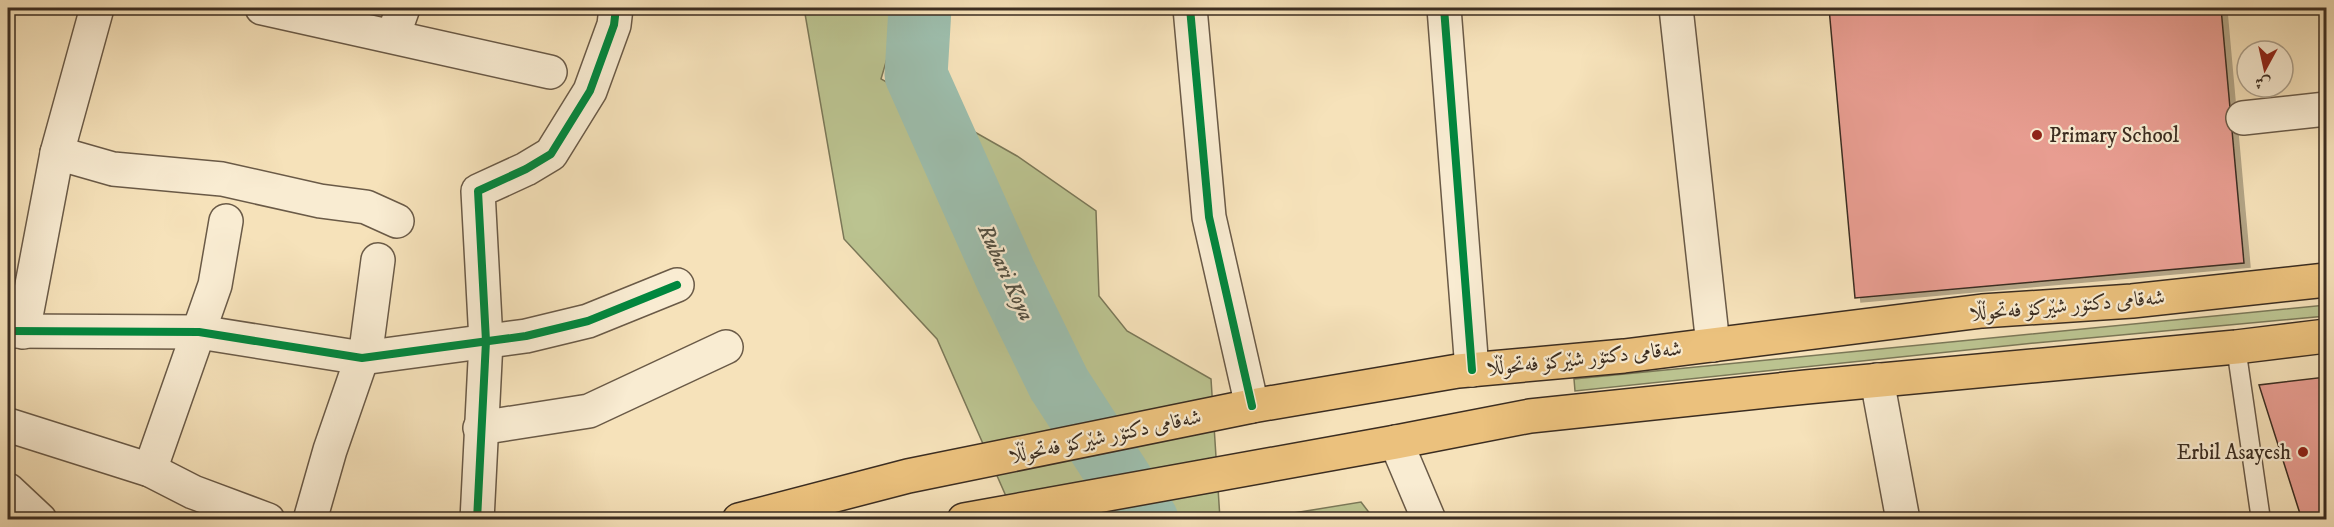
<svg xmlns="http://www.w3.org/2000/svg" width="2334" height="527" font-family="'IM FELL DW Pica',Amiri,serif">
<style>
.green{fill:#bbc390;stroke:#7b7858;stroke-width:1.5}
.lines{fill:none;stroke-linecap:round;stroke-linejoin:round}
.river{stroke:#9dbead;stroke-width:63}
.building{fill:#e89d91;stroke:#3b2d21;stroke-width:1.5;filter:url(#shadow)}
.lane-casing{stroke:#6a5a47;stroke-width:21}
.street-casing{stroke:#6a5a47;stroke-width:36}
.primary-casing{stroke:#3b2d21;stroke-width:36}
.lane{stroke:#f9ecd2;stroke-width:18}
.street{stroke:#f9ecd2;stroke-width:33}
.primary{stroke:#ebc17d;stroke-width:33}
.cycleway-casing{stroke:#f9ecd2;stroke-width:11}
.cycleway{stroke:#00873e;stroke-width:8}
.poi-dot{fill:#8f2418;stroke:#f9ecd2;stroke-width:2}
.labels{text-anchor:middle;stroke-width:4.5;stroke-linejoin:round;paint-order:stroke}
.poi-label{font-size:21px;fill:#3b2d21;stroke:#f9ecd2;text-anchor:start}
.street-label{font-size:21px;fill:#3b2d21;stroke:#f9ecd2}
.water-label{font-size:22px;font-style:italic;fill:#545144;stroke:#f9ecd2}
</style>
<defs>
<filter id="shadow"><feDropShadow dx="6" dy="4" stdDeviation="0" flood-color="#0004"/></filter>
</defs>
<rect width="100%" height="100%" fill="#f6e2ba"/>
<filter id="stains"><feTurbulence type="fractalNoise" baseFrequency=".00333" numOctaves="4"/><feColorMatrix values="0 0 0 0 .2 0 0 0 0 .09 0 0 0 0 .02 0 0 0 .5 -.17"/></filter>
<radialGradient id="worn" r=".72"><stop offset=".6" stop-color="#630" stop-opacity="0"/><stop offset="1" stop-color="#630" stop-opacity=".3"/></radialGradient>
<g class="green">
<polygon points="804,8 902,8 881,79 1017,156 1096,211 1099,296 1127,331 1211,379 1220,519 1016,519 937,339 844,239"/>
<polygon points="2326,305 2326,316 2035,343 1575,391 1574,379"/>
<polygon points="1361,502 1374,519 1257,519"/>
</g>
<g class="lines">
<polyline class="river" points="920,8 916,75 1006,276 1059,384 1147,520"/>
</g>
<g class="building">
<polygon points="1829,8 2221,8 2244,263 1855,298"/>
<polygon points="2326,377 2326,520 2302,520 2259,385"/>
</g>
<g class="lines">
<defs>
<polyline id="lane" points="2236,347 2261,520"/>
<g id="street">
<polyline points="262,8 550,72"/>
<polyline points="1190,8 1209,217 1252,406"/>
<polyline points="1444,8 1472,370"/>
<polyline points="1676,8 1713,345"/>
<polyline points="393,36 403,8"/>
<polyline points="2243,118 2326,109"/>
<polyline points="57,153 113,169 222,179 320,201 366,207 397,221"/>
<polyline points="8,331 199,332 362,358 526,336 588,321 677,285"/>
<polyline points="23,332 57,153 97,8"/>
<polyline points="1877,380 1903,520"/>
<polyline points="8,425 150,470 193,492 268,520"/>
<polyline points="480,428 589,411 726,347"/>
<polyline points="1396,442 1429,520"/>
<polyline points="150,470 215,285 226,221"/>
<polyline points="8,490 40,520"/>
<polyline points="310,520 330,450 367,343 378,260"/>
<polyline points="477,520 486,341 478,191 526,169 551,154 590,91 614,25 616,8"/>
</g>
<g id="primary">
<polyline points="739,520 908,476 1252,406 1458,371 1624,356 1982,311 2132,301 2326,280"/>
<polyline points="964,520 1396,442 1530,416 1806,387 2236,347 2326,336"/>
</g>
</defs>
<use href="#lane" class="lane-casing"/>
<use href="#street" class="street-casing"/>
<use href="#primary" class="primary-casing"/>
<use href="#lane" class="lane"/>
<use href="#street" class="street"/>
<use href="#primary" class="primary"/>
<defs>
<g id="cycleway">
<polyline points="1190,8 1209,217 1252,406"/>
<polyline points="1444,8 1472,370"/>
<polyline points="8,331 199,332 362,358 526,336 588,321 677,285"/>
<polyline points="477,520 486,341 478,191 526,169 551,154 590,91 614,25 616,8"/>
</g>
</defs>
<use href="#cycleway" class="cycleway-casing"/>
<use href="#cycleway" class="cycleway"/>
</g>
<g class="poi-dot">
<circle cx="2037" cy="135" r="6"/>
<circle cx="2303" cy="452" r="6"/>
</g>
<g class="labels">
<g class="poi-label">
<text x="2049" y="142">Primary School</text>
<text x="2291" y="459" text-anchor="end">Erbil Asayesh</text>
</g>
<g class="street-label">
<text transform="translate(2067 305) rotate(-5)" y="7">شەقامی دکتۆر شێرکۆ فەتحوڵڵا</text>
<text transform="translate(1584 358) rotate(-6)" y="7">شەقامی دکتۆر شێرکۆ فەتحوڵڵا</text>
<text transform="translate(1105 436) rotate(-12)" y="7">شەقامی دکتۆر شێرکۆ فەتحوڵڵا</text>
</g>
<g class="water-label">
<text transform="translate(1007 272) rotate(65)" y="8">Rubari Koya</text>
</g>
</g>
<rect width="2334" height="527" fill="none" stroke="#f6e2ba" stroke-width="30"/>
<rect x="9" y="9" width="2316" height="509" fill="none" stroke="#3b2d21" stroke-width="3"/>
<rect x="15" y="15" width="2304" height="497" fill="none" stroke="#3b2d21" stroke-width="1.5"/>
<g transform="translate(2265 69) rotate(188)"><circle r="28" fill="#f9ecd2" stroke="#ada08b" stroke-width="1.5"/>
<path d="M0-4.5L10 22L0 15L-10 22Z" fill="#8f2418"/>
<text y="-9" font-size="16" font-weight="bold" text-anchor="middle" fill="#3b2d21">ش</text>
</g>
<rect width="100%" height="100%" filter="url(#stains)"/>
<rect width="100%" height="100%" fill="url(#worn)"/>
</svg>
